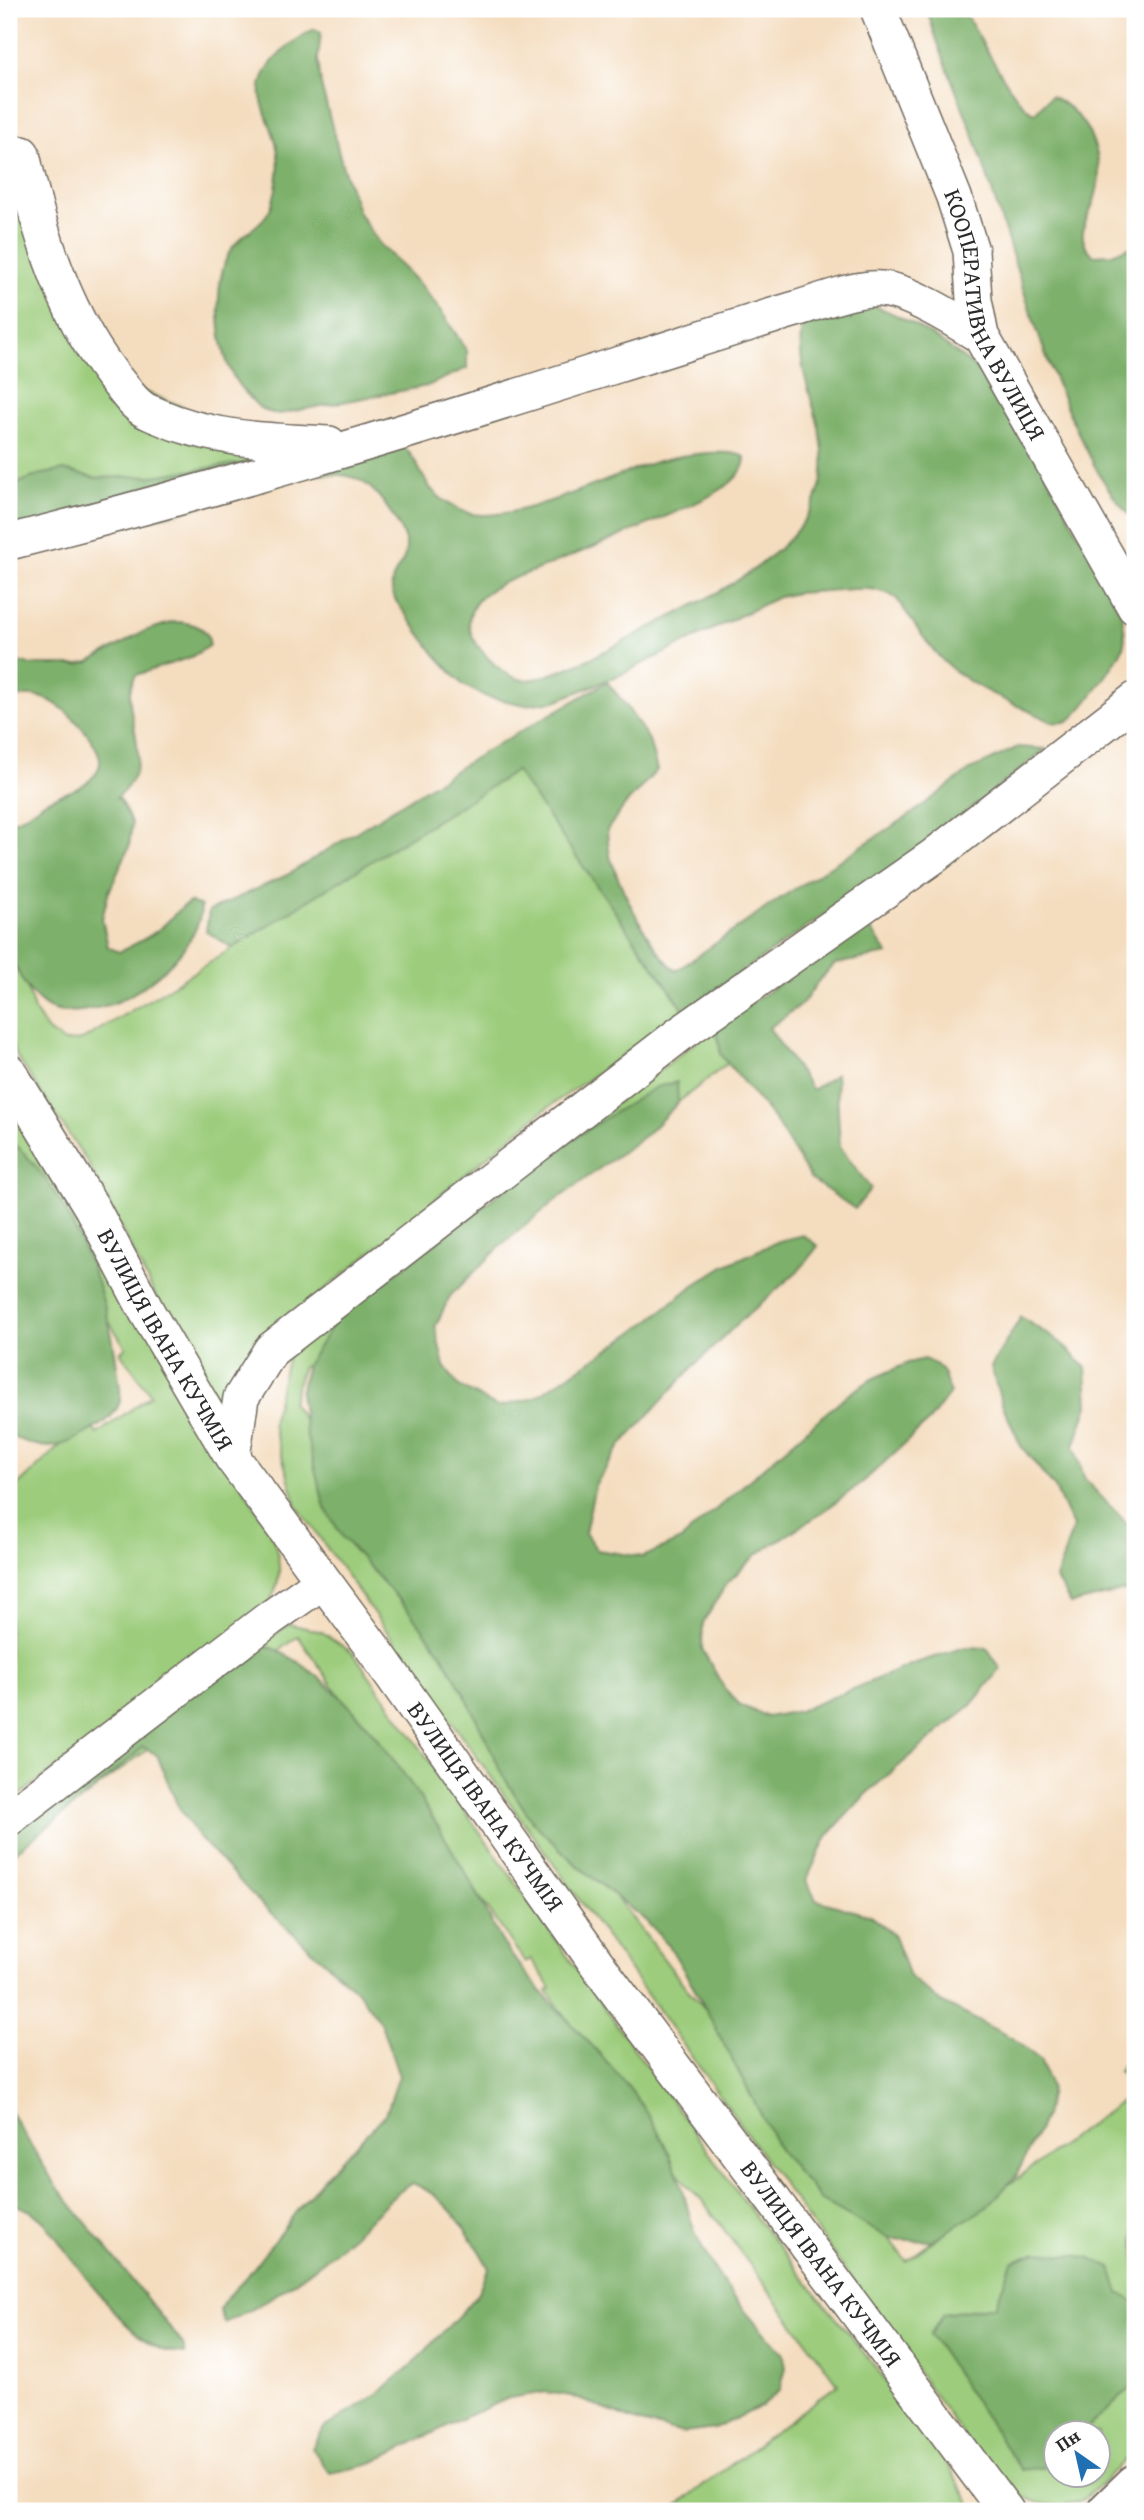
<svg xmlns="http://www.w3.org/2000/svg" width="1144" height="2520" font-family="'Gentium Book Plus',serif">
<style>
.green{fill:#9ccc7b;stroke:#647c53;stroke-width:2;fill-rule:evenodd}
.forest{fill:#7db06b;stroke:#546e4b;stroke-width:2}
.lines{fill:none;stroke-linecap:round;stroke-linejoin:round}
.minor-casing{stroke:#71695f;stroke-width:38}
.tertiary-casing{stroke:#71695f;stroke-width:42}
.minor{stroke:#fff;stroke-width:35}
.tertiary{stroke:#fff;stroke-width:38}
.labels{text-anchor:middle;stroke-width:5;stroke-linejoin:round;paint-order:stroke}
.street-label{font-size:24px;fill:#2b2b2b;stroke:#fff}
</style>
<rect width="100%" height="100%" fill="#fff"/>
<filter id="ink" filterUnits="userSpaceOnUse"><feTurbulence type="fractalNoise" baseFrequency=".0143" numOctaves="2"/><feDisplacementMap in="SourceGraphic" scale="14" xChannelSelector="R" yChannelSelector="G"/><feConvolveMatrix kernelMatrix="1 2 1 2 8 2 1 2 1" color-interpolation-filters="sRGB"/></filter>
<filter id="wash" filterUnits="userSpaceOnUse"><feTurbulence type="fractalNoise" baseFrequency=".00686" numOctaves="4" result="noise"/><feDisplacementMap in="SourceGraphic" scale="28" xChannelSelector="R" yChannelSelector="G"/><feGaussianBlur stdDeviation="1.57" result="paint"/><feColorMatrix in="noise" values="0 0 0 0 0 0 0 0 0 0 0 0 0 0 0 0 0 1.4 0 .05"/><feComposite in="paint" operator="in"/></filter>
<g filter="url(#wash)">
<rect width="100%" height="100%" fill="#f4ddbf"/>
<g class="green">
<polygon points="18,135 16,156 94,371 292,451 9,529 9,137"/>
<polygon points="516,770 685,1011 539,1114 321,1293 223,1403 212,1399 165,1315 88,1163 15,1054 9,1036 9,946 18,972 27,987 34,1010 48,1031 64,1042 82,1040 164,991"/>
<path d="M716 1027 721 1054 728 1063 467 1268 374 1318 302 1368 292 1402 555 1802 561 1826 688 1990 724 2029 832 2164 906 2261 1135 2091V2449C1120 2463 1097 2491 1080 2501 1026 2520 992 2472 963 2435L297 1506 272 1423 288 1355ZM1056 2432H1098V2474H1056Z"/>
<path d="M9 1095 272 1535C283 1567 282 1582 265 1611L9 1803V1494L87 1420 97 1434 151 1395 120 1352 126 1348 9 1165Z"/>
<polygon points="289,1624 322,1632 354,1654 580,1974 760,2223 877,2369 941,2454 975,2511 670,2511 838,2384 702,2200 686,2184 547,1991 551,1988 531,1959 525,1962 298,1636 9,1854 9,1834"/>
</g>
<g class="forest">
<path d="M927 9H962C976 29 1016 109 1035 113L1051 96C1090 115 1108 160 1094 201 1090 213 1079 229 1084 242 1085 247 1091 252 1093 255L1112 254 1135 245V520C1107 495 1089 456 1073 422 1034 335 1010 244 980 154 964 106 940 57 927 9Z"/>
<path d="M314 29 321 32 318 59 321 85 343 168 359 213 379 243 422 287 443 314 467 351V368L427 386 279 414C274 413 268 412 263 410 259 408 255 403 251 399 244 392 237 384 232 374 217 343 213 284 229 253 240 232 267 226 273 201 278 183 281 161 276 143 272 127 264 113 261 97 257 65 291 42 314 29Z"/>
<path d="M863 302C915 318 960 354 1000 389L1122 615C1123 625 1127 637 1123 647 1118 661 1080 715 1068 721 1062 723 1058 723 1052 722 1019 705 979 692 950 667 928 648 913 621 896 598L887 593 871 589H854L797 593 778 597 620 675 555 701 526 705 487 697 463 685 435 654 396 601C382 573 407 569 406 546 405 535 398 525 393 516 370 481 357 471 314 475L9 559V487L38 475 64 470 96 478 153 476 333 450 404 447C414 456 417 466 424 478 432 494 448 505 465 512 505 528 612 476 655 462 672 457 690 454 708 453 721 453 733 451 745 457 745 467 738 477 730 483 712 497 689 506 669 515 627 534 584 551 541 568 522 576 495 583 480 598 474 604 469 614 469 622 470 644 498 673 519 679 528 681 537 679 545 676 582 665 616 645 651 627 698 603 751 579 789 539 807 520 821 496 823 470 827 418 793 377 802 325Z"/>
<path d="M173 622C189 622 211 626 209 646L191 657 136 675C113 710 165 758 116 798L120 800 132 824 129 847 108 894 102 919 108 947 119 952C134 944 152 937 164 925 173 917 179 908 190 902L201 906C201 944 149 988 117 1002 105 1007 93 1009 81 1011 70 1012 59 1013 49 1008 36 1001 24 985 18 972 2 937 9 865 9 824L12 821C24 819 36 806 48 800 62 793 81 790 92 778 97 774 101 765 100 759 96 739 65 706 46 699 34 694 21 696 9 698V660L30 665H78L89 662 145 631Z"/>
<path d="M607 682 625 704 649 740 657 770 625 805 607 830C608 840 608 853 612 862 624 896 650 947 676 971L779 899 910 815 970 770 1018 747 1046 749 920 849 685 1011 516 771 232 948 206 931 209 911 287 875 486 751Z"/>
<polygon points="867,924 888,954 835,964 820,979 803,1003 769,1028 812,1090 836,1074 840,1147 871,1189 855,1209 811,1179 774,1119 721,1055 716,1027"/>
<polygon points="677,1082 678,1103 647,1134 552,1203 503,1244 450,1296 435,1327 444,1366 459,1386 497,1407 534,1398 606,1351 645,1324 691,1287 724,1266 779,1241 803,1235 818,1246 801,1268 735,1326 690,1370 621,1445 595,1485 585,1533 597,1550 643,1557 681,1540 842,1399 872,1379 908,1363 924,1359 937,1365 943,1373 950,1393 930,1420 864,1481 820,1514 756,1555 727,1583 703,1623 702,1649 724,1688 740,1705 767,1717 799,1711 913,1664 965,1647 987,1648 1001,1669 971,1705 868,1792 827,1836 806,1881 816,1900 870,1916 893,1934 909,1976 939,2001 1012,2038 1040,2060 1051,2087 1045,2116 1016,2176 987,2207 931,2241 890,2239 821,2200 780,2151 696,1991 670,1947 646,1921 572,1861 532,1821 505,1779 465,1695 441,1653 409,1611 343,1538 325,1508 306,1434 300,1393 307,1364 337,1319 528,1171 594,1125 656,1087"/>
<path d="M9 1139C67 1187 108 1293 117 1367 118 1377 123 1395 119 1404 113 1418 101 1425 88 1432 54 1453 45 1449 9 1436Z"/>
<polygon points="1021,1317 1061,1343 1086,1368 1088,1405 1074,1446 1085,1480 1135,1532 1135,1594 1124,1591 1071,1604 1056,1579 1073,1527 1055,1488 1021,1446 1001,1402 991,1367"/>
<path d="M243 1645C251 1645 261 1644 269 1647 355 1680 434 1816 478 1895 487 1911 494 1930 505 1946 545 2004 603 2049 643 2107 658 2129 670 2153 679 2178 686 2198 689 2220 698 2239 717 2282 751 2319 783 2353L786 2367 780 2390 762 2406 714 2429 684 2433 640 2423 571 2396 546 2392 509 2398 465 2417 368 2465 330 2473 312 2448 324 2428 379 2393 417 2360 475 2298 489 2268C470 2235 449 2197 412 2183 387 2199 369 2221 347 2241 310 2273 268 2303 224 2323L220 2310 225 2299 246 2278 298 2209 328 2173 386 2114 399 2076 381 2024 360 1994 261 1904 197 1835 177 1804 157 1755 143 1747 95 1789 9 1857V1811Z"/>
<polygon points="1135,2047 1135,2083 1118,2071"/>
<path d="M9 2110 55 2184 183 2344 185 2354C178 2353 170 2352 163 2350 122 2335 72 2257 45 2223L31 2211 9 2202Z"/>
<polygon points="1036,2252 1088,2257 1111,2268 1119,2293 1135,2302 1135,2383 1083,2432 1056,2432 1056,2458 1047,2467 1021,2470 930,2335 943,2314 995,2306 1012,2262"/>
</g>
</g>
<g filter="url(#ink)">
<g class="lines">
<defs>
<g id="minor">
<path id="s1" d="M878 9 954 197 971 251 974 300 981 336 1135 607"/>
<path d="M22 154C40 236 66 321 121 386 127 393 132 401 139 406 144 411 152 413 158 416 212 440 271 441 329 444"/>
<path d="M9 542C214 491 416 429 617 365 678 346 738 326 799 308 822 301 857 287 881 289 910 291 955 320 981 336"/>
<path id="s2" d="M9 1072 92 1208 147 1312 232 1457 373 1648 607 1978 1006 2511"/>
<polyline points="232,1457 241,1398 271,1350 680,1034 934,856 1135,700"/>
<polyline points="9,1818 269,1619 323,1581"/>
</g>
<polyline id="tertiary" points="1107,2511 1135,2484"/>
</defs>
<use href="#minor" class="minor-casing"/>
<use href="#tertiary" class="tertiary-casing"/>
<use href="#minor" class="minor"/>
<use href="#tertiary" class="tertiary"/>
</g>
</g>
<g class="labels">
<g class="street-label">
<text dy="8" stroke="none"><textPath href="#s1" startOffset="329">КООПЕРАТИВНА ВУЛИЦЯ</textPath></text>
<text dy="8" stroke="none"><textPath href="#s2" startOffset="310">ВУЛИЦЯ ІВАНА КУЧМІЯ</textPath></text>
<text dy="8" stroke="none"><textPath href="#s2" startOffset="877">ВУЛИЦЯ ІВАНА КУЧМІЯ</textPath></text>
<text dy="8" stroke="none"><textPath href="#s2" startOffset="1444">ВУЛИЦЯ ІВАНА КУЧМІЯ</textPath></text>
</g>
</g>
<rect width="1144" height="2520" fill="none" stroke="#fff" stroke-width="35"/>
<g transform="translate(1077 2454) rotate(326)"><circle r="33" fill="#ffffff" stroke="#aaaaaa" stroke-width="2"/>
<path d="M0-5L12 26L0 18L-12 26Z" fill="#1f6fb2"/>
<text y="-10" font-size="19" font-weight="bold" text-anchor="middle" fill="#2b2b2b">Пн</text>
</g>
</svg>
